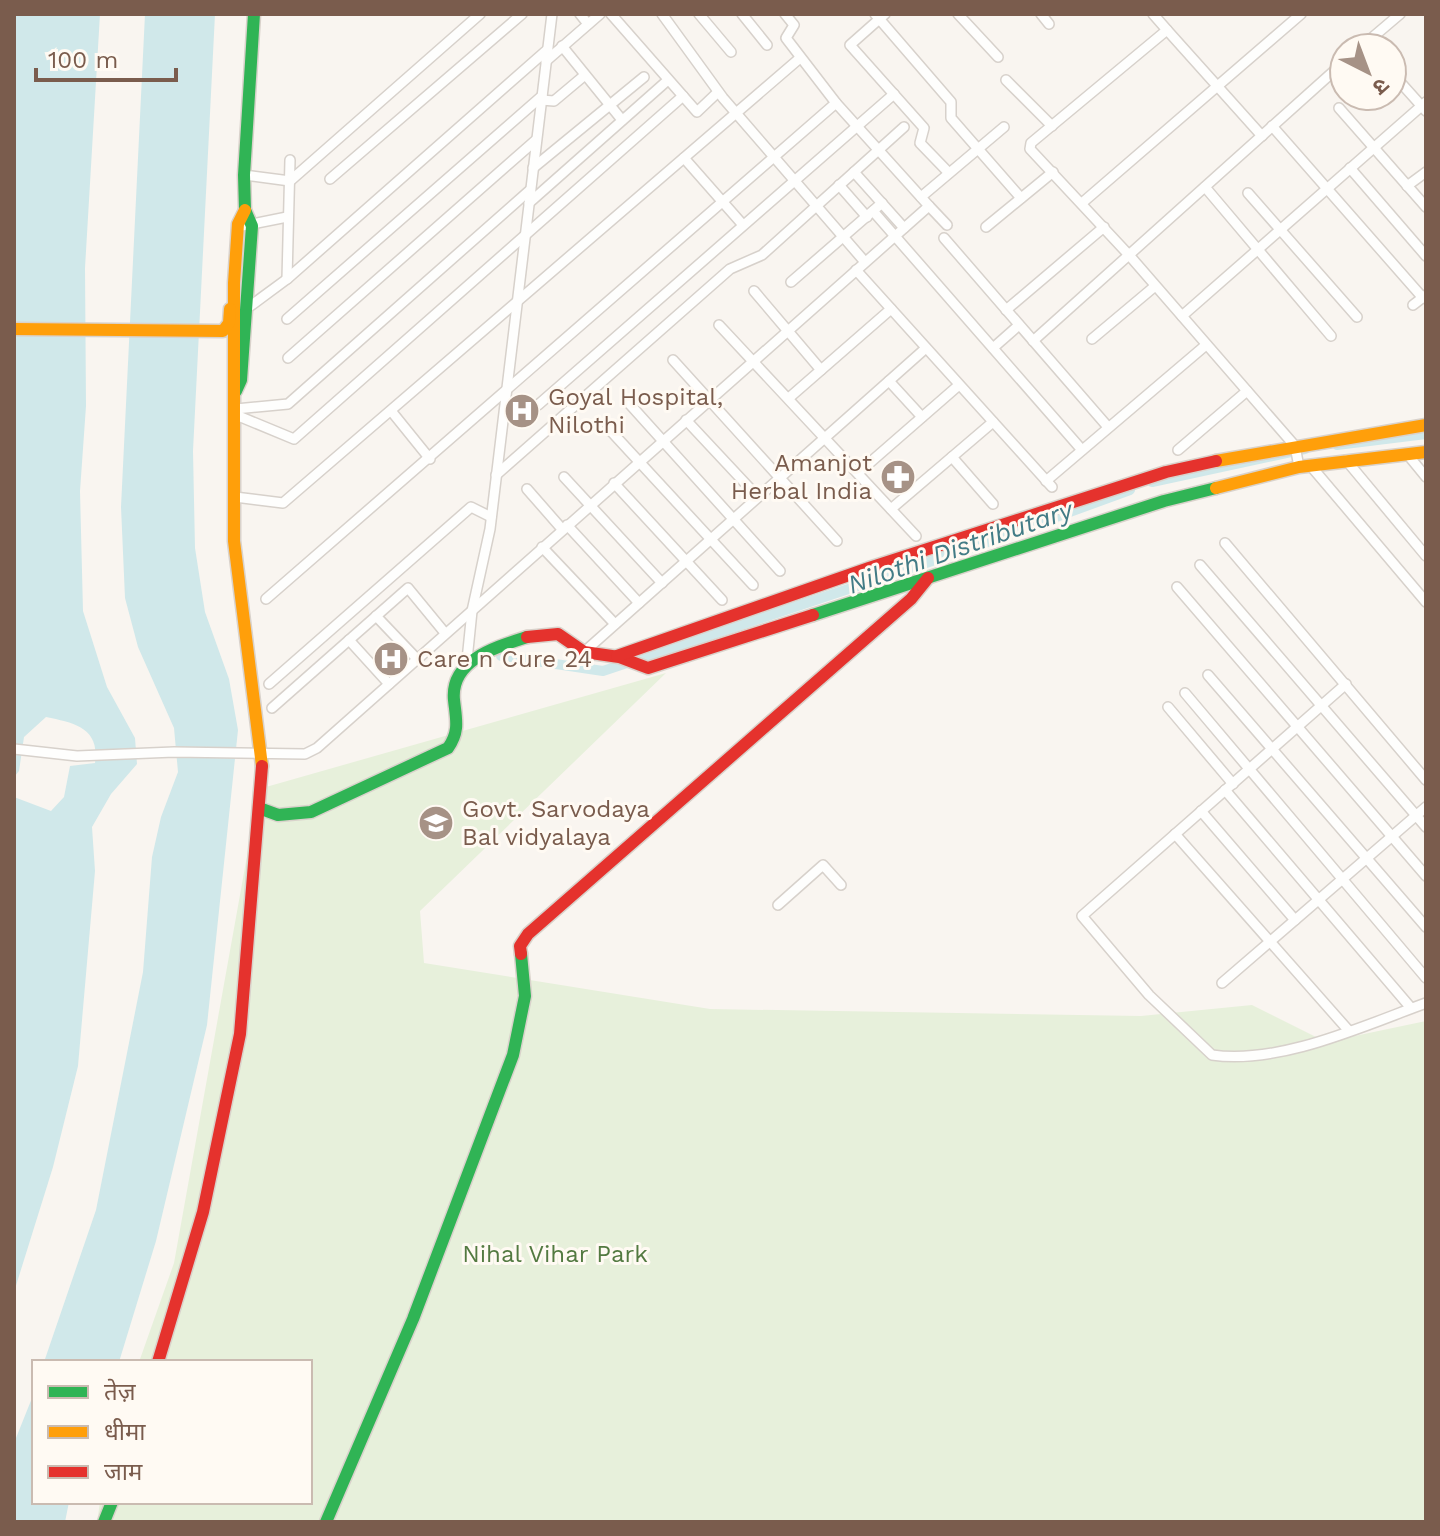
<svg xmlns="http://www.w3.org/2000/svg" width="1440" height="1536" font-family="'Work Sans','Noto Sans Devanagari',sans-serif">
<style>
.green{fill:#e7f0db}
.water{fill:#d0e8ea}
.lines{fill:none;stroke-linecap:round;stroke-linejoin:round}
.canal{stroke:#d0e8ea;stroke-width:10}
.street-casing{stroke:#d7d1cb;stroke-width:12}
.fast-casing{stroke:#d9d2cb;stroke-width:15}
.slow-casing{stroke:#d9d2cb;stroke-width:15}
.jam-casing{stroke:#d9d2cb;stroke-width:15}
.street{stroke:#fefefd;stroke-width:9}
.fast{stroke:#30b455;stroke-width:12}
.slow{stroke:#ff9f0a;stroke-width:12}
.jam{stroke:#e5322d;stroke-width:12}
.labels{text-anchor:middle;stroke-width:6;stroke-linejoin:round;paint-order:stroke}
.poi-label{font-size:24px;fill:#7a5c4d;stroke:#fffaf3;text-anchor:start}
.park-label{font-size:24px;fill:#537a41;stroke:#fffaf3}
.water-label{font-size:26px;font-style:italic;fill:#437c86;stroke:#fffaf3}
</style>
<rect width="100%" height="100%" fill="#f9f5f0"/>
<polygon class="green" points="666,673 420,911 424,963 710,1009 1141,1016 1252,1005 1326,1042 1426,1021 1426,1522 97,1522 100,1502 310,1502 310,1362 139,1362 174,1263 259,789"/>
<g class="water">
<path d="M14 14H100L85 268 86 406 80 491 83 611 107 687 135 738 137 764 111 794 92 827 95 871 78 1066 53 1167 14 1292V797L51 811 64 797 70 766 95 763C100 728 75 723 46 717L24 737 19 771 14 777Z"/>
<polygon points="145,14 215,14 193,451 195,548 205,612 229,679 238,730 207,1025 156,1241 119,1362 44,1362 96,1210 143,972 152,857 161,817 178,772 174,728 138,647 125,598 121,507"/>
<polygon points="34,1393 34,1502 69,1502 65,1522 14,1522 14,1443"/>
</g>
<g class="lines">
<g class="canal">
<polyline points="1337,445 1426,434"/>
<polyline points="1152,482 1305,449"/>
<polyline points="501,656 603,671 977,546 1130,490"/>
</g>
<defs>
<g id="street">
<polyline points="580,14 588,24"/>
<polyline points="611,14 697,112 718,92"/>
<polyline points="662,14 723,98 865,262"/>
<polyline points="699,14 731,52"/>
<polyline points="742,14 767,45"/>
<polyline points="785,14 794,25 786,38 836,103"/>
<polyline points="875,14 951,102 951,118 1021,198"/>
<polyline points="885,14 850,45 924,128 920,143 949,173"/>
<polyline points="958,14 998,57"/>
<polyline points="1041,14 1049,24"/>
<polyline points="1153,14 1167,30 1031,143 1030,149 1129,255 1295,446 1299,467"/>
<polyline points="1167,30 1262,136"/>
<polyline points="562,46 622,120"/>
<polyline points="1360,48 1400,14"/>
<polyline points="546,61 600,14"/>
<polyline points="1392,73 1426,111"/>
<polyline points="1006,80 1052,126"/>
<polyline points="541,100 554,101 585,75"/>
<polyline points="1339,108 1426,207"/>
<polyline points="1272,126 1423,298"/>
<polyline points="684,158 743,225"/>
<polyline points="533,168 644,77"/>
<polyline points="1350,168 1426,256"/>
<polyline points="854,172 904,228"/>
<polyline points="244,175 290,181 480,14"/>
<polyline points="330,179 522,14"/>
<polyline points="839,185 867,217"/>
<polyline points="1407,186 1426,172"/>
<polyline points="1205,187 1331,336"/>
<polyline points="1248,193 1357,317"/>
<polyline points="921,197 1004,127"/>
<polyline points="529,203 668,80"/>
<polyline points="1082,203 1301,14"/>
<polyline points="929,206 947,225"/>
<polyline points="873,211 1082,450"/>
<polyline points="237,227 287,217"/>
<polyline points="986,227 1053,172"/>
<polyline points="944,238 1108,427"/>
<polyline points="856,270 1052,487"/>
<polyline points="287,279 290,160"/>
<polyline points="791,282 882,203"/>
<polyline points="754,291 821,370"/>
<polyline points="1413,305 1426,295"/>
<polyline points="249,307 287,279 547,50"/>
<polyline points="1006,310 1104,227"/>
<polyline points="1182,316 1426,102"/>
<polyline points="287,319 542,96"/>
<polyline points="719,325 916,536"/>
<polyline points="1092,339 1154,287"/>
<polyline points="1033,341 1344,62"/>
<polyline points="993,348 1019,325"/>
<polyline points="288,358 536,140"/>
<polyline points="673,360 837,541"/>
<polyline points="889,381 922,417"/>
<polyline points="790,397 891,309"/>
<polyline points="626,400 780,571"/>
<polyline points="538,405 894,94"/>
<polyline points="236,409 288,404 530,190"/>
<polyline points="392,412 430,459"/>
<polyline points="236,415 294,439 683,96"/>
<polyline points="686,420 758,497"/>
<polyline points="608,428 753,585"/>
<polyline points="1178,450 1247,391"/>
<polyline points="1408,455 1426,477"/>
<polyline points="952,457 993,504"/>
<polyline points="1346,460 1426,556"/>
<polyline points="1310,465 1426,602"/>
<polyline points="858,473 959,385"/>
<polyline points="496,475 730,269 762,255 904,127"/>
<polyline points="564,477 662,583"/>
<polyline points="1046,481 1206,345"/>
<polyline points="614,483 722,600"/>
<polyline points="527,489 562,529"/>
<polyline points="235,497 283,503 800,58"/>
<polyline points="891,509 993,422"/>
<polyline points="567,525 639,603"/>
<polyline points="1225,543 1426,780"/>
<polyline points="542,547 615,624"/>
<polyline points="1200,565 1426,827"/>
<polyline points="1177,587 1426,876"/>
<polyline points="376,616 417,659"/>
<polyline points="349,640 389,684"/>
<polyline points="584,652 926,348"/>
<polyline points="467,660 472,611 490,529 552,14"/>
<polyline points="1208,675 1426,927"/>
<polyline points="269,684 471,507 491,517"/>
<path d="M1346 684 1082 916 1149 995 1212 1055C1279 1065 1363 1026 1426 1003"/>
<polyline points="1185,693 1426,978"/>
<polyline points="1168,707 1233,784"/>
<polyline points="272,708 408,588 445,633"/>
<polyline points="14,749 77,756 174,752 305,754 317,748 929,206 836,103 266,599"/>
<polyline points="1225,790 1411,1008"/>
<polyline points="1201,811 1295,920"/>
<polyline points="1175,834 1349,1031"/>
<polyline points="778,905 823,865 841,885"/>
<polyline points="1222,983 1426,807"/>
</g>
<g id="fast">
<polyline points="236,391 241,380 252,226 245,210 244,175 254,14"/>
<polyline points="813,615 1164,501 1216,488"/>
<path d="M259 808 278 815 311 812 448 748C460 731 456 719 454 700 450 660 496 647 527 637"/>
<polyline points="104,1522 112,1502"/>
<polyline points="326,1522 413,1319 513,1055 525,996 521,954"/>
</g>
<g id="slow">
<polyline points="245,210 238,224 234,283 234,541 262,766"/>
<polyline points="14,329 223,331 229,323 230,309"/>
<polyline points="1216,461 1426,425"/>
<polyline points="1216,488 1299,467 1426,452"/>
</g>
<g id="jam">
<polyline points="527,637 558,634 584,652 619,657 648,668 813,615"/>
<polyline points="617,656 869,568 1166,472 1216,461"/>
<polyline points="521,954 520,946 528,934 911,599 928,578"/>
<polyline points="158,1362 203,1212 240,1034 262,766"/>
</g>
</defs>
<use href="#street" class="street-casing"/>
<use href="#fast" class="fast-casing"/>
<use href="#slow" class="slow-casing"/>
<use href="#jam" class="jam-casing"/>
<use href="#street" class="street"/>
<use href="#fast" class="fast"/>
<use href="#slow" class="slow"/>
<use href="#jam" class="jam"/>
</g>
<defs>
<symbol id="hospital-disc" viewBox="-11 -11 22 22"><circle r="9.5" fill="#a69286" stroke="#fffaf3"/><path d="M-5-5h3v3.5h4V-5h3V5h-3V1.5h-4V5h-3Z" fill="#fff"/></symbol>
<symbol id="pharmacy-disc" viewBox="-11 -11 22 22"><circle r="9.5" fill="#a69286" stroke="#fffaf3"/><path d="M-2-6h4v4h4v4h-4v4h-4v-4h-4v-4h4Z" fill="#fff"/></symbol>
<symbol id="school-disc" viewBox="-11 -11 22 22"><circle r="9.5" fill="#a69286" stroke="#fffaf3"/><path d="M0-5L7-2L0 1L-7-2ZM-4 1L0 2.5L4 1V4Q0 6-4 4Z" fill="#fff"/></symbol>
</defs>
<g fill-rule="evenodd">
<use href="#hospital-disc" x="502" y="391" width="40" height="40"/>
<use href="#pharmacy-disc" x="878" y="457" width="40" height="40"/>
<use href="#hospital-disc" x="371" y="639" width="40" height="40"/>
<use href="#school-disc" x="416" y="803" width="40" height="40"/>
</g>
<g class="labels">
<g class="poi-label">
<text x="548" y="405">Goyal Hospital,<tspan x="548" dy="28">Nilothi</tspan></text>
<text x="872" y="471" text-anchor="end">Amanjot<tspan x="872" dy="28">Herbal India</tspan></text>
<text x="417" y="667">Care n Cure 24</text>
<text x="462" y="817">Govt. Sarvodaya<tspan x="462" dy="28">Bal vidyalaya</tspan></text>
</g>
<g class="park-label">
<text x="555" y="1262">Nihal Vihar Park</text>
</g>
<g class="water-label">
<text transform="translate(960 547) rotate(-19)" y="9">Nilothi Distributary</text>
</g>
</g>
<rect width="1440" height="1536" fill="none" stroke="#7a5c4d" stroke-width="32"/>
<rect x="32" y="1360" width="280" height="144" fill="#fffaf3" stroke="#cabbb1" stroke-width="2"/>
<rect x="48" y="1386" width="40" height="12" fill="#30b455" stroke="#cabbb1" stroke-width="2"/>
<text x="104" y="1400" font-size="24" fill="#7a5c4d">तेज़</text>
<rect x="48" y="1426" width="40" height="12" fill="#ff9f0a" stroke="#cabbb1" stroke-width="2"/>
<text x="104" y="1440" font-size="24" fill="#7a5c4d">धीमा</text>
<rect x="48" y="1466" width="40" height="12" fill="#e5322d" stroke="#cabbb1" stroke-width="2"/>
<text x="104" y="1480" font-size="24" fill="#7a5c4d">जाम</text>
<g transform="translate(1368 72) rotate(138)"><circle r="38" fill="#fffaf3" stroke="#cabbb1" stroke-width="2"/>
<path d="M0-6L14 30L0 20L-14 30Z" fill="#a69286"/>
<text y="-12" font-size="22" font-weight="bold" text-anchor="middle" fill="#7a5c4d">उ</text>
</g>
<path d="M36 68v12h140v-12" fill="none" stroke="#7a5c4d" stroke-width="4"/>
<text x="48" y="68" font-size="24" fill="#7a5c4d" stroke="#fffaf3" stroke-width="6" paint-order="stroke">100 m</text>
</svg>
